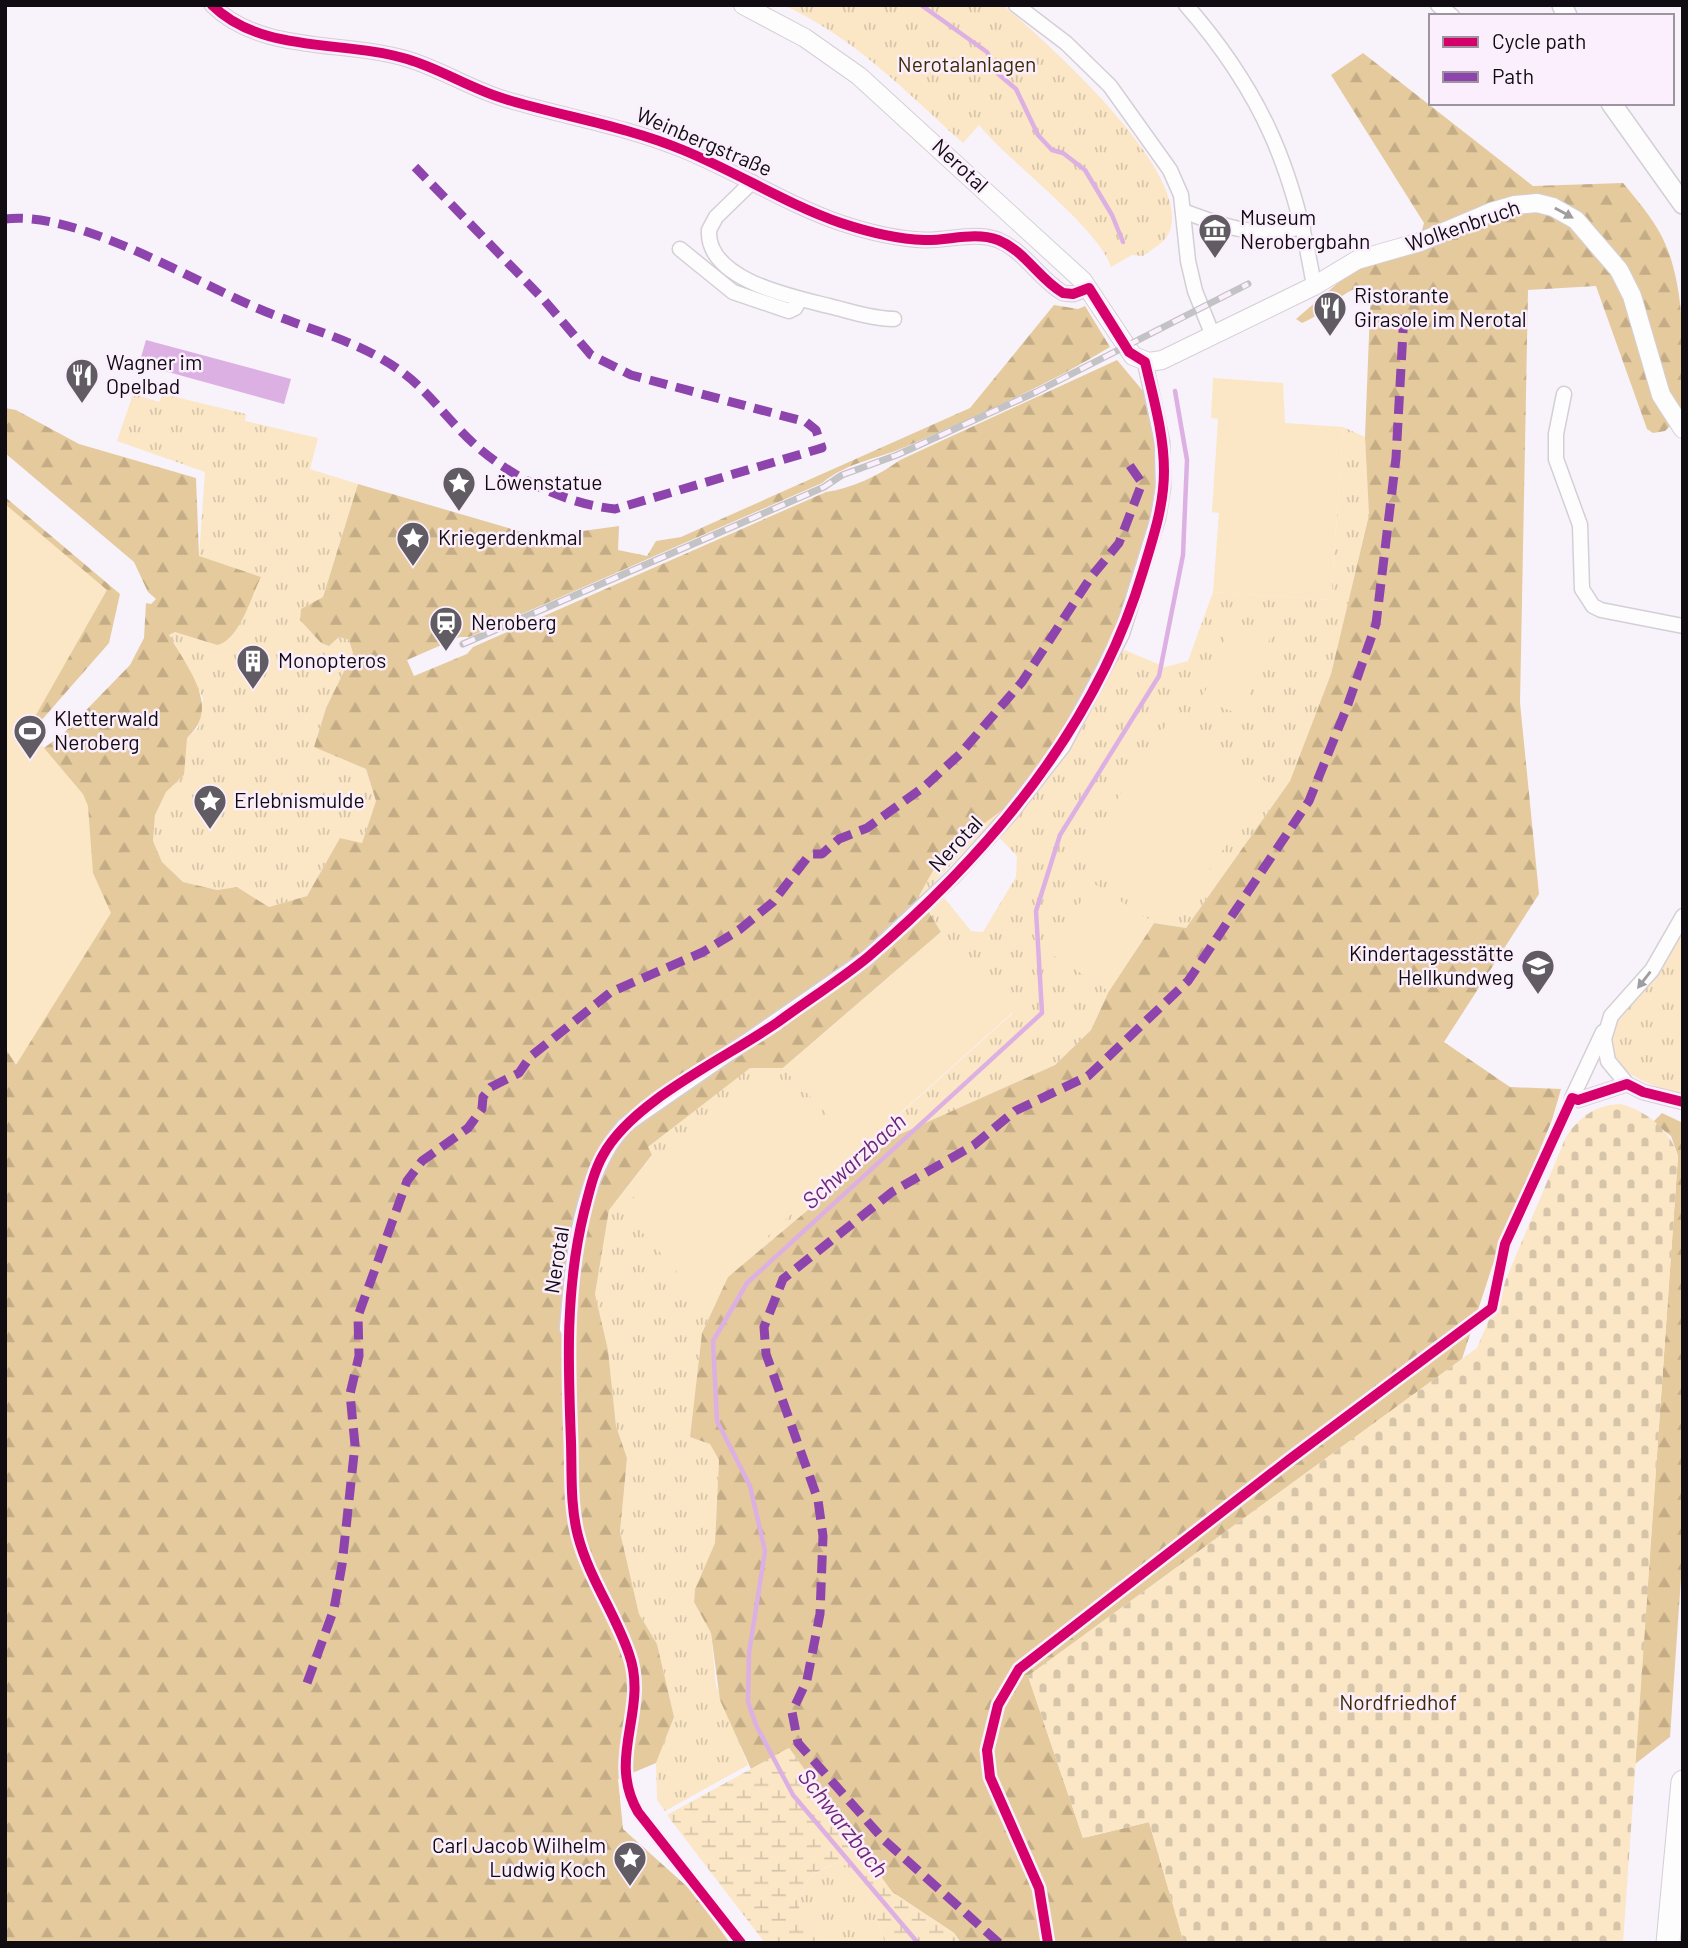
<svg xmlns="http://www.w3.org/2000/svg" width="1688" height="1948" font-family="Barlow,sans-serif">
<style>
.grass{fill:url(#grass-tufts);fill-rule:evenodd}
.forest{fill:url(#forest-firs)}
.wetland{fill:url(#wetland-marsh)}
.cemetery{fill:url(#cemetery-stones)}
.garden{fill:#fbe7c6}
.water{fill:#ddb0e3}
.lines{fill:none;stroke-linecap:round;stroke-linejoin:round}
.stream{stroke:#ddb0e3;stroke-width:4.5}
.minor-casing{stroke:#d4cfd5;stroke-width:17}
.tertiary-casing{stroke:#d4cfd5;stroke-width:20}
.secondary-casing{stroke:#d4cfd5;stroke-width:22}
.primary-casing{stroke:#d4cfd5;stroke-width:25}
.minor{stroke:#fefdfe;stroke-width:14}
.tertiary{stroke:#fefdfe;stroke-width:18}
.secondary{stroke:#fefdfe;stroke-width:19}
.primary{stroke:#fefdfe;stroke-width:23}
.rail-casing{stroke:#c3c2c4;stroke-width:7}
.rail{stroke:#fbeefd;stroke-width:4.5;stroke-dasharray:13;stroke-linecap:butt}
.quiet{stroke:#8e44ad;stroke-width:9;stroke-dasharray:18 9;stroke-linecap:butt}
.cycleway-casing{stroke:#fbeefd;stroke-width:15}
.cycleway{stroke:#d6006c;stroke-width:10}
.oneway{fill:#9f9d9f}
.labels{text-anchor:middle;stroke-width:5;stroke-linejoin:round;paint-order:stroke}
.park-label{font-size:21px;fill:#3c2c04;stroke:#fbeefd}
.street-label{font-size:21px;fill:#100c11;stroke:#fbeefd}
.poi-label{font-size:21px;fill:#100c11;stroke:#fbeefd;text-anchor:start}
.water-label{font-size:23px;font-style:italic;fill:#6e2678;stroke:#fbeefd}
</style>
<defs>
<pattern id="grass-tufts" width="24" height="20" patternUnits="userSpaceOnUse" patternTransform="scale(1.75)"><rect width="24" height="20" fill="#fbe7c6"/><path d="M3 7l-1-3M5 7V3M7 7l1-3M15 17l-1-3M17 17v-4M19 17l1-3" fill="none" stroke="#d6c5a9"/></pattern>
<pattern id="forest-firs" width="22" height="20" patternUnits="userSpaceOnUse" patternTransform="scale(1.75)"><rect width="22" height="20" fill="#e4ca9d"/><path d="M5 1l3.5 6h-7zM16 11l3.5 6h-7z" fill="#c3ac86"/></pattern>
<pattern id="wetland-marsh" width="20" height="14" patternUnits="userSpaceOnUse" patternTransform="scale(1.75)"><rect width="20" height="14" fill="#fbe7c6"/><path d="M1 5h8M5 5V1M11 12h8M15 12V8" fill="none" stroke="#d6c5a9"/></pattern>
<pattern id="cemetery-stones" width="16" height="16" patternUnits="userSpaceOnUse" patternTransform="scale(1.75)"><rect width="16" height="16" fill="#fbe7c6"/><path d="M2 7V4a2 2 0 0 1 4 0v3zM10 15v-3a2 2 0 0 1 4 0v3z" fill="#d6c5a9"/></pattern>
</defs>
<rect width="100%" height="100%" fill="#f8f2fa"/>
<g class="grass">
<path d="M783 5H1003C1045 41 1191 170 1170 230 1166 243 1153 248 1143 256L1132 255 1111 267C1098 227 1010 163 979 125L963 143C906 92 853 36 783 5Z"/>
<polygon points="133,394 159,402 163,394 246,414 245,421 318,438 310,469 358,484 323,597 301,609 300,620 321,643 329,646 339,637 349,640 353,653 326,708 314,747 366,769 376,801 362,843 340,838 307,896 269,907 237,887 217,890 183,882 162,862 153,841 155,815 166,792 184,775 184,751 187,738 198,728 203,698 169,635 175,632 217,645 199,556 205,472 117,441"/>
<path d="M1343 427 1365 437 1369 515 1331 674 1290 781 1186 928 1154 923 1093 884 1049 952 1109 991 1091 1030 1055 1065 896 1136 728 1277 702 1333 690 1437 710 1443 719 1460 715 1543 695 1589 694 1602 711 1633 716 1686 748 1765 665 1811 657 1800 656 1763 674 1717 657 1644 639 1614 620 1532 627 1458 616 1426 608 1350 595 1294 609 1210 652 1156 647 1148 750 1067 783 1068 861 1149 1013 1013 941 932 919 896 942 853 1004 809 1056 741 1096 668 1106 642 1165 667 1188 661 1213 592 1331 600ZM988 826 1017 856 1016 877 983 932 971 931 933 884Z"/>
<path d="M1683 926V1095C1655 1087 1599 1071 1613 1029 1619 1010 1640 998 1651 983 1663 966 1673 945 1683 926Z"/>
<path d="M839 1862 863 1876 885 1943H822L799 1909C802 1878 812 1874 839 1862Z"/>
</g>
<g class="forest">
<path d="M1363 53 1533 186 1623 183C1637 200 1651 216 1661 235 1688 286 1683 365 1683 421L1657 376 1633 284 1612 247 1582 218 1536 195 1511 196 1421 234 1424 223 1331 75Z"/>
<path d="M1527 207 1569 220 1616 275 1672 424 1665 431 1653 433 1647 429 1596 286 1528 290 1520 703 1539 894 1444 1042 1510 1087 1561 1089 1552 1120 1492 1267 1462 1359 1028 1676 1083 1838 1149 1822 1184 1943H961L954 1933 892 1892 789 1748 751 1769 720 1700 711 1633 694 1602 695 1589 715 1543 719 1460 710 1444 690 1437 702 1333 728 1277 896 1136 1055 1065 1091 1030 1109 991 1154 923 1186 928 1290 781 1331 674 1369 515 1365 437 1371 285C1345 285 1326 314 1302 323L1296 319 1339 282 1357 270Z"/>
<path d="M1054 305 1078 309 1085 306 1110 347C1045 387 975 416 905 447 875 460 850 461 822 483L469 637H460L407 660 414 676 467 654 473 647 826 492C853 488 878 476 900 460L1117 360 1143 391 1160 449 1158 499 1126 603 1096 668 1056 741 1004 809 942 854 919 896 941 932 783 1068H750L648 1147 652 1155 609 1210 595 1294 608 1350 616 1426 627 1458 620 1532 639 1614 657 1644 674 1717 656 1763 618 1779 623 1829 693 1892 730 1943H5V746L41 750 62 735 130 665 144 638 146 603 151 604 156 599 148 592 134 562 5 453V408L16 410 79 444 196 478 199 556 261 577C251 596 240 640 217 645L175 632 169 635C187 668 222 707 187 738L184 775 166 792 155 815 153 841 162 862 183 882 217 890 237 887 269 907 307 896 340 838 362 843 376 801 366 769 314 747 326 708 353 653 349 640 339 637 329 646 321 643 300 620 301 609 323 597 358 484 539 537 619 526 618 550 647 556 656 541 681 537 970 408Z"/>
<polygon points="5,497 120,594 109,643 40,722 5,724"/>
<polygon points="1662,1113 1683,1123 1683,1549 1670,1737 1635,1764 1678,1156 1671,1136 1653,1122"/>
</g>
<path class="wetland" d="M789 1748 892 1892 954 1933 961 1943H885L863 1876 839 1862C812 1873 802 1878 799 1909L822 1943H765L667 1815Z"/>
<path class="cemetery" d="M1621 1104C1647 1111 1669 1130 1678 1155L1623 1943H1184L1149 1822 1083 1838 1028 1676 1477 1348 1566 1137C1580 1116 1596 1105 1621 1104Z"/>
<g class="garden">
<polygon points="1213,378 1283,383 1285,423 1343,427 1331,600 1213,592 1219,513 1212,512 1218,419 1211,418"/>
<polygon points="5,504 107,590 28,729 83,794 88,806 93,873 111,913 16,1065 5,1048"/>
<polygon points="1231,621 1271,635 1242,715 1202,700"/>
<polygon points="1170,719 1267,782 1175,923 1078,859"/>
<polygon points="1093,883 1154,923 1109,991 1048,952"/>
<polygon points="941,932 1013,1012 860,1149 783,1068"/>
<polygon points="769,1069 851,1158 701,1299 622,1209"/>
</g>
<polygon class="water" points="146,340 291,379 284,404 139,364"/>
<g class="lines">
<g class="stream">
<polyline points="921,5 987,52 997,73 1016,89 1038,135 1052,150 1063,153 1085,170 1112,215 1123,242"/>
<polyline points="918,1943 793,1795 756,1725 748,1702 749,1653 765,1551 750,1486 717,1421 713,1341 747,1283 1042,1013 1036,911 1060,835 1159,676 1183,555 1187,460 1175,391"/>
</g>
<defs>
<g id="minor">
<path d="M212 5C261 54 345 40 407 59 441 69 471 89 505 99 565 117 625 126 683 150 737 172 786 204 841 223 868 232 897 239 924 240 948 241 974 231 998 240 1025 251 1039 279 1063 293L1073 294 1089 288"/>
<polyline points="1016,5 1066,43 1110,86 1170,170 1181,195 1188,261 1195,291 1213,336"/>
<path d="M1186 5C1263 93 1295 172 1314 286"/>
<polyline points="1438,5 1452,16"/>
<path d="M752 182 716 217 709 230C706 280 793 297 829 306 850 311 872 319 894 319"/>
<path d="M1183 211C1228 228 1255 238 1303 227"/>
<polyline points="680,249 733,292 789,311 795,308 800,299"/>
<polyline points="1564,394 1556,434 1556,459 1580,525 1582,589 1593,606 1601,610 1683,626"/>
<polyline points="1683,916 1652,970 1611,1016 1604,1039 1608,1061 1627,1084 1643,1092 1683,1102"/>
<polyline points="1603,1032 1572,1098 1578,1100 1627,1084"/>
<path d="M567 1329C573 1260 578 1181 624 1126L867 958 953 877 1010 814 1063 746 1122 634 1158 518 1163 488 1162 442 1145 362"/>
</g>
<polyline id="tertiary" points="743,5 805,38 859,76 1083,281 1133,356 1149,362 1162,360 1314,286 1357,260 1420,242 1491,212 1515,205 1537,203 1553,207 1576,220 1619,270 1632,296 1661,395 1683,429"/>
<g id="secondary">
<polyline points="1562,5 1567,16"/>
<polyline points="1611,103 1683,204"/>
</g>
<polyline id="primary" points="1668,1943 1683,1782"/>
</defs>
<use href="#minor" class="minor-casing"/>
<use href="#tertiary" class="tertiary-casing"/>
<use href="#secondary" class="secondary-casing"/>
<use href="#primary" class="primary-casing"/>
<use href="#minor" class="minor"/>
<use href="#tertiary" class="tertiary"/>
<use href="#secondary" class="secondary"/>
<use href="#primary" class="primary"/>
<defs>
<polyline id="rail" points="463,644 824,487 842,475 897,455 1036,392 1248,284"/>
</defs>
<use href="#rail" class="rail-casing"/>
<use href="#rail" class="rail"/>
<g class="quiet">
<path d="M5 219C76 210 191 280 257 308 305 329 359 340 402 372 429 392 448 420 473 443 510 477 565 504 615 509L822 448 816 430 806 422 631 375 591 355 544 300 415 167"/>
<polyline points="307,1683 334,1609 342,1565 355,1445 350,1394 359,1356 358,1316 407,1181 422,1161 468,1128 482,1109 483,1097 491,1087 519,1073 530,1057 611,992 703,952 739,930 773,902 810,854 822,854 839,839 867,828 925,786 960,754 1022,682 1091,577 1119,543 1142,483 1128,463"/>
<polyline points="999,1943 883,1839 798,1743 792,1712 807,1680 820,1614 823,1536 818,1500 766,1354 764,1327 783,1279 892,1192 974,1145 1015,1111 1088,1076 1188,981 1309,801 1347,707 1376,624 1396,458 1404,313"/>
</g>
<defs>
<g id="cycleway">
<path d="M212 5C261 54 345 40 407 59 441 69 471 89 505 99 565 117 625 126 683 150 737 172 786 204 841 223 868 232 897 239 924 240 948 241 974 231 998 240 1025 251 1039 279 1063 293L1073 294 1089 288 1129 352 1145 362C1153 397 1164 434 1164 471 1164 506 1153 538 1143 571 1097 726 990 853 868 957 840 980 808 1000 778 1022 725 1059 633 1100 603 1155 593 1173 589 1193 584 1212 565 1289 568 1364 571 1442 572 1473 570 1506 578 1536 589 1578 615 1613 629 1654 649 1710 606 1757 638 1812L741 1943"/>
<polyline points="1048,1943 1039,1888 990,1777 987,1750 998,1705 1019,1669 1290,1459 1492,1308 1505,1244 1572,1098 1578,1100 1627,1084 1643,1092 1683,1102"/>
</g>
</defs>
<use href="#cycleway" class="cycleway-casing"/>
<use href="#cycleway" class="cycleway"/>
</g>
<defs><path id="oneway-solid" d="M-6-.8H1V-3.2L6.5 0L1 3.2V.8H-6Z" transform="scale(1.75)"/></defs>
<g class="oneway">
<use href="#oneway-solid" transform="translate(1564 213) rotate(29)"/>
<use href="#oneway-solid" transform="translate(1644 980) rotate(128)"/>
</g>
<defs>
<symbol id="museum-pin" viewBox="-11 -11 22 30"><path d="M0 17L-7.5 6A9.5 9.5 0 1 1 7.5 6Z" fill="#615c63" stroke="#fbeefd"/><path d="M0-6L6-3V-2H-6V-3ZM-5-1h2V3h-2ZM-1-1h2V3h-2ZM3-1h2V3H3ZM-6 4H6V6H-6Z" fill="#fff"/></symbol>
<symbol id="restaurant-pin" viewBox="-11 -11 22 30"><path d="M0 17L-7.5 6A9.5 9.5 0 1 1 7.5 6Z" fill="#615c63" stroke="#fbeefd"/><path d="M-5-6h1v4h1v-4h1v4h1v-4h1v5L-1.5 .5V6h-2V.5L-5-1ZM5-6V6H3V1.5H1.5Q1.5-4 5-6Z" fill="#fff"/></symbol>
<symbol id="sight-pin" viewBox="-11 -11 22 30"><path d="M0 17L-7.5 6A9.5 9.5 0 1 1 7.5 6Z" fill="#615c63" stroke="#fbeefd"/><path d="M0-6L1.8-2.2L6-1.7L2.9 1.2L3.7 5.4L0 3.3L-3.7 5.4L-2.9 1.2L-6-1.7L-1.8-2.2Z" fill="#fff"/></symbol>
<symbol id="station-pin" viewBox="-11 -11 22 30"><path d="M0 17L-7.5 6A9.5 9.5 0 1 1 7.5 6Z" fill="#615c63" stroke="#fbeefd"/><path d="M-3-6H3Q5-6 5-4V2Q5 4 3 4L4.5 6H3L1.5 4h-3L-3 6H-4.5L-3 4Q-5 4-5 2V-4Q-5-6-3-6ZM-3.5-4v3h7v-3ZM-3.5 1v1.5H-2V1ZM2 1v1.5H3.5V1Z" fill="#fff"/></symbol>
<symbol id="building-pin" viewBox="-11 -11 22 30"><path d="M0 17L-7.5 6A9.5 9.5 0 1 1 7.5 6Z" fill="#615c63" stroke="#fbeefd"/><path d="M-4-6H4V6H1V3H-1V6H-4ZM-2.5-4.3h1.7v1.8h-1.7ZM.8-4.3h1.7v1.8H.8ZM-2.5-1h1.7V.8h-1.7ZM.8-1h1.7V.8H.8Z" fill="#fff"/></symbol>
<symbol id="stadium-pin" viewBox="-11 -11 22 30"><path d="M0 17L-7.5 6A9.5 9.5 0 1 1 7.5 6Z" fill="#615c63" stroke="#fbeefd"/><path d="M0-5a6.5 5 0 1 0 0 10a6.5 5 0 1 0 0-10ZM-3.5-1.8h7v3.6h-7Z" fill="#fff"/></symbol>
<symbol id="school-pin" viewBox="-11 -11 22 30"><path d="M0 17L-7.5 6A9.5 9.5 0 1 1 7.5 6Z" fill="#615c63" stroke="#fbeefd"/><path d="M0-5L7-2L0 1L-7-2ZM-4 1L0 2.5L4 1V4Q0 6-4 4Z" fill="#fff"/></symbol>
</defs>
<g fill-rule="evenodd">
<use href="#museum-pin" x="1196" y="211" width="38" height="52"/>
<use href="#restaurant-pin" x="1311" y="289" width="38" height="52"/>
<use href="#restaurant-pin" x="63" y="356" width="38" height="52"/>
<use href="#sight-pin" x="440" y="464" width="38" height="52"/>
<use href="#sight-pin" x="394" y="519" width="38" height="52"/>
<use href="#station-pin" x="427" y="604" width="38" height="52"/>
<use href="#building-pin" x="234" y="642" width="38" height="52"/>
<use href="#stadium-pin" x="11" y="712" width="38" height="52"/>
<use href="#sight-pin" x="191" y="782" width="38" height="52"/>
<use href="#school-pin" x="1519" y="947" width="38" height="52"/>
<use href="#sight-pin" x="611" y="1839" width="38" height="52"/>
</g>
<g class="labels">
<g class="park-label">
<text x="967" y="72">Nerotalanlagen</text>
<text x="1398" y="1710">Nordfriedhof</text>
</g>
<g class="street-label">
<text transform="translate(704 142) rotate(23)" y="7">Weinbergstraße</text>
<text transform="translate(960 166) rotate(43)" y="7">Nerotal</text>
<text transform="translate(1463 226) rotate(-19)" y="7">Wolkenbruch</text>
<text transform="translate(956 844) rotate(-47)" y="7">Nerotal</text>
<text transform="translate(557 1260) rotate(-81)" y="7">Nerotal</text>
</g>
<g class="poi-label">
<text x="1240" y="225">Museum<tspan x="1240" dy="24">Nerobergbahn</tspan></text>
<text x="1354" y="303">Ristorante<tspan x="1354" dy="24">Girasole im Nerotal</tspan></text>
<text x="106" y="370">Wagner im<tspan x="106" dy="24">Opelbad</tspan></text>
<text x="484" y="490">Löwenstatue</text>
<text x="438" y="545">Kriegerdenkmal</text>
<text x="471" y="630">Neroberg</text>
<text x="278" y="668">Monopteros</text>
<text x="54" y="726">Kletterwald<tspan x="54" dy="24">Neroberg</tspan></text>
<text x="234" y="808">Erlebnismulde</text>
<text x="1514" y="961" text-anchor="end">Kindertagesstätte<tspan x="1514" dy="24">Hellkundweg</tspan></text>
<text x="606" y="1853" text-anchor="end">Carl Jacob Wilhelm<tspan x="606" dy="24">Ludwig Koch</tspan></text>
</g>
<g class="water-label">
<text transform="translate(854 1161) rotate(-42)" y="8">Schwarzbach</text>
<text transform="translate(843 1823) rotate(52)" y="8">Schwarzbach</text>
</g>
</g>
<rect width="1688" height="1948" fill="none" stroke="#100c11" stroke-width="14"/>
<rect x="1429" y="14" width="245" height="91" fill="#fbeefd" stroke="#9d949f" stroke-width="2"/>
<rect x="1443" y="37" width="35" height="10" fill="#d6006c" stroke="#9d949f" stroke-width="2"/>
<text x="1492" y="49" font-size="21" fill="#100c11">Cycle path</text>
<rect x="1443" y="72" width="35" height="10" fill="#8e44ad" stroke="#9d949f" stroke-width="2"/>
<text x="1492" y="84" font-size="21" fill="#100c11">Path</text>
</svg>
